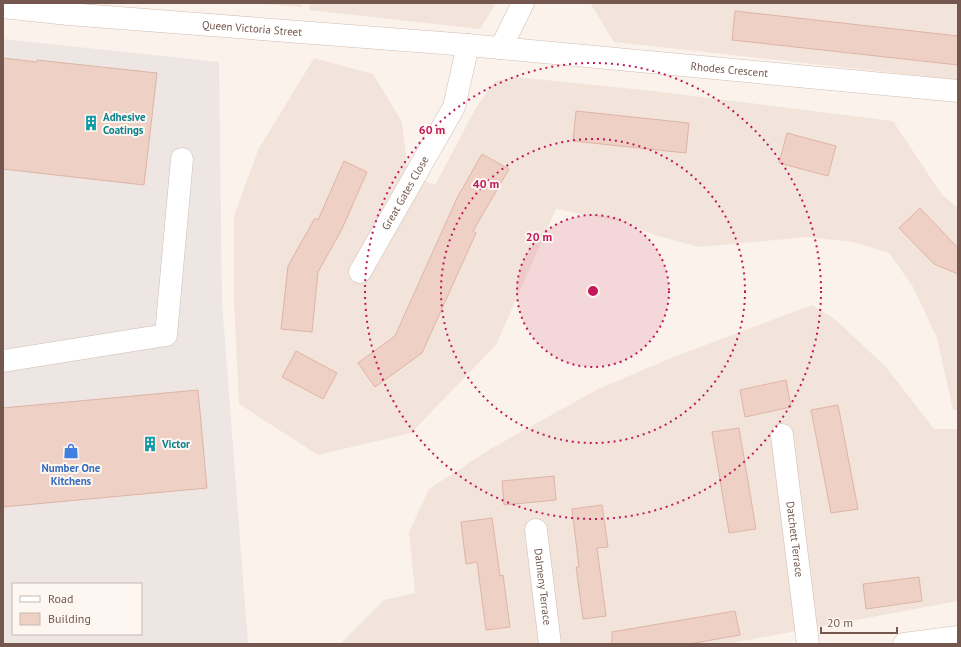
<svg xmlns="http://www.w3.org/2000/svg" width="961" height="647" font-family="'PT Sans',sans-serif">
<style>
.residential{fill:#f2e4da}
.industrial{fill:#ede6e3;fill-rule:evenodd}
.building{fill:#eed0c5;stroke:#dfb4a6}
.lines{fill:none;stroke-linecap:round;stroke-linejoin:round}
.minor-casing{stroke:#cfbcb3;stroke-width:23}
.minor{stroke:#fff;stroke-width:22}
.ring{fill:none;stroke:#c2185b;stroke-width:2;stroke-dasharray:2 4}
.labels{text-anchor:middle;stroke-width:4;stroke-linejoin:round;paint-order:stroke}
.street-label{font-size:11px;fill:#74584f;stroke:#fef7f1}
.culture-label{font-size:11px;font-weight:bold;fill:#0d838f;stroke:#fef7f1;text-anchor:start}
.shop-label{font-size:11px;font-weight:bold;fill:#366cbe;stroke:#fef7f1}
.centre{fill:#c2185b;stroke:#fef7f1;stroke-width:2}
.ring-label{font-size:12px;text-anchor:middle;font-weight:bold;fill:#c2185b;stroke:#fef7f1;stroke-width:4;stroke-linejoin:round;paint-order:stroke}
</style>
<rect width="100%" height="100%" fill="#fbf3eb"/>
<g class="residential">
<polygon points="251,3 302,3 302,7"/>
<polygon points="310,3 496,3 480,29 309,10"/>
<polygon points="590,3 958,3 958,80 614,42"/>
<polygon points="314,58 373,74 402,122 408,174 435,185 477,106 495,81 516,77 654,91 893,121 942,195 958,208 958,410 953,410 937,338 913,287 889,253 853,242 807,237 699,247 658,236 623,222 556,209 496,345 411,433 318,455 239,404 234,302 234,216 258,150"/>
<polygon points="812,305 836,320 886,367 934,429 958,429 958,601 727,644 340,644 384,600 415,593 409,532 429,489 492,448 598,389 676,356"/>
</g>
<path class="industrial" d="M3 39 219 62 222 302 248 644H3ZM13 584H141V634H13Z"/>
<g class="building">
<polygon points="735,11 958,36 958,65 732,40"/>
<polygon points="3,58 37,62 37,60 157,73 144,185 3,169"/>
<polygon points="576,111 689,123 686,153 573,141"/>
<polygon points="787,133 836,146 828,176 779,163"/>
<polygon points="482,154 509,169 473,231 476,233 422,353 375,387 358,363 395,336 457,198"/>
<polygon points="344,161 367,172 342,229 318,272 312,332 281,329 288,266 315,218 318,220"/>
<polygon points="920,208 958,248 958,274 934,264 899,228"/>
<polygon points="296,351 337,373 323,399 282,377"/>
<polygon points="786,380 791,407 745,417 740,390"/>
<polygon points="198,390 207,488 3,507 3,408"/>
<polygon points="838,405 858,509 831,513 811,410"/>
<polygon points="739,428 756,529 729,533 712,432"/>
<polygon points="554,476 556,500 504,505 502,481"/>
<polygon points="602,505 608,547 597,548 606,616 583,619 576,567 579,567 572,509"/>
<polygon points="492,518 500,576 503,575 510,627 486,630 477,562 466,564 461,522"/>
<polygon points="919,577 922,601 866,609 863,584"/>
<polygon points="735,611 740,635 689,644 612,644 612,632"/>
</g>
<g class="lines">
<defs>
<g id="minor">
<path id="s1" d="M3 7 68 14 468 45 958 91"/>
<polyline points="501,48 523,3"/>
<path id="s2" d="M360 272 454 107 468 45"/>
<polyline points="3,361 166,335 182,159"/>
<path id="s3" d="M782 435 808 644"/>
<path id="s4" d="M536 530 550 644"/>
<polyline points="904,644 958,637"/>
</g>
</defs>
<use href="#minor" class="minor-casing"/>
<use href="#minor" class="minor"/>
</g>
<circle cx="593" cy="291" r="76" fill="#c2185b" fill-opacity=".12"/>
<g class="ring">
<circle cx="593" cy="291" r="76"/>
<circle cx="593" cy="291" r="152"/>
<circle cx="593" cy="291" r="228"/>
</g>
<defs>
<symbol id="building-bare" viewBox="-9 -9 18 18"><path d="M-4-6H4V6H1V3H-1V6H-4ZM-2.5-4.3h1.7v1.8h-1.7ZM.8-4.3h1.7v1.8H.8ZM-2.5-1h1.7V.8h-1.7ZM.8-1h1.7V.8H.8Z" fill="#0f9aa8" stroke="#fef7f1" stroke-width="2.5" paint-order="stroke"/></symbol>
<symbol id="shop-bare" viewBox="-9 -9 18 18"><path d="M-5-2.5h2.3a2.7 3.5 0 0 1 5.4 0H5L5.5 6h-11ZM-1.5-2.5h3a1.5 2.3 0 0 0-3 0Z" fill="#3f7fe0" stroke="#fef7f1" stroke-width="2.5" paint-order="stroke"/></symbol>
</defs>
<g fill-rule="evenodd">
<use href="#building-bare" x="80" y="112" width="22" height="22"/>
<use href="#building-bare" x="139" y="433" width="22" height="22"/>
<use href="#shop-bare" x="60" y="440" width="22" height="22"/>
</g>
<g class="labels">
<g class="street-label">
<text dy="4" stroke="none"><textPath href="#s1" startOffset="250">Queen Victoria Street</textPath></text>
<text dy="4" stroke="none"><textPath href="#s1" startOffset="729">Rhodes Crescent</textPath></text>
<text dy="4" stroke="none"><textPath href="#s2" startOffset="91">Great Gates Close</textPath></text>
<text dy="4" stroke="none"><textPath href="#s3" startOffset="105">Datchett Terrace</textPath></text>
<text dy="4" stroke="none"><textPath href="#s4" startOffset="57">Dalmeny Terrace</textPath></text>
</g>
<g class="culture-label">
<text x="103" y="121">Adhesive<tspan x="103" dy="13">Coatings</tspan></text>
<text x="162" y="448">Victor</text>
</g>
<g class="shop-label">
<text x="71" y="472">Number One<tspan x="71" dy="13">Kitchens</tspan></text>
</g>
</g>
<circle cx="593" cy="291" r="6" class="centre"/>
<g class="ring-label">
<text x="432" y="134">60 m</text>
<text x="486" y="188">40 m</text>
<text x="539" y="241">20 m</text>
</g>
<rect width="961" height="647" fill="none" stroke="#74584f" stroke-width="8"/>
<rect x="12" y="583" width="130" height="52" fill="#fef7f1" stroke="#c7b7b0"/>
<rect x="20" y="596" width="20" height="6" fill="#ffffff" stroke="#c7b7b0"/>
<text x="48" y="603" font-size="12" fill="#74584f">Road</text>
<rect x="20" y="613" width="20" height="12" fill="#eed0c5" stroke="#c7b7b0"/>
<text x="48" y="623" font-size="12" fill="#74584f">Building</text>
<path d="M821 627v6h76v-6" fill="none" stroke="#74584f" stroke-width="2"/>
<text x="827" y="627" font-size="12" fill="#74584f" stroke="#fef7f1" stroke-width="3" paint-order="stroke">20 m</text>
</svg>
